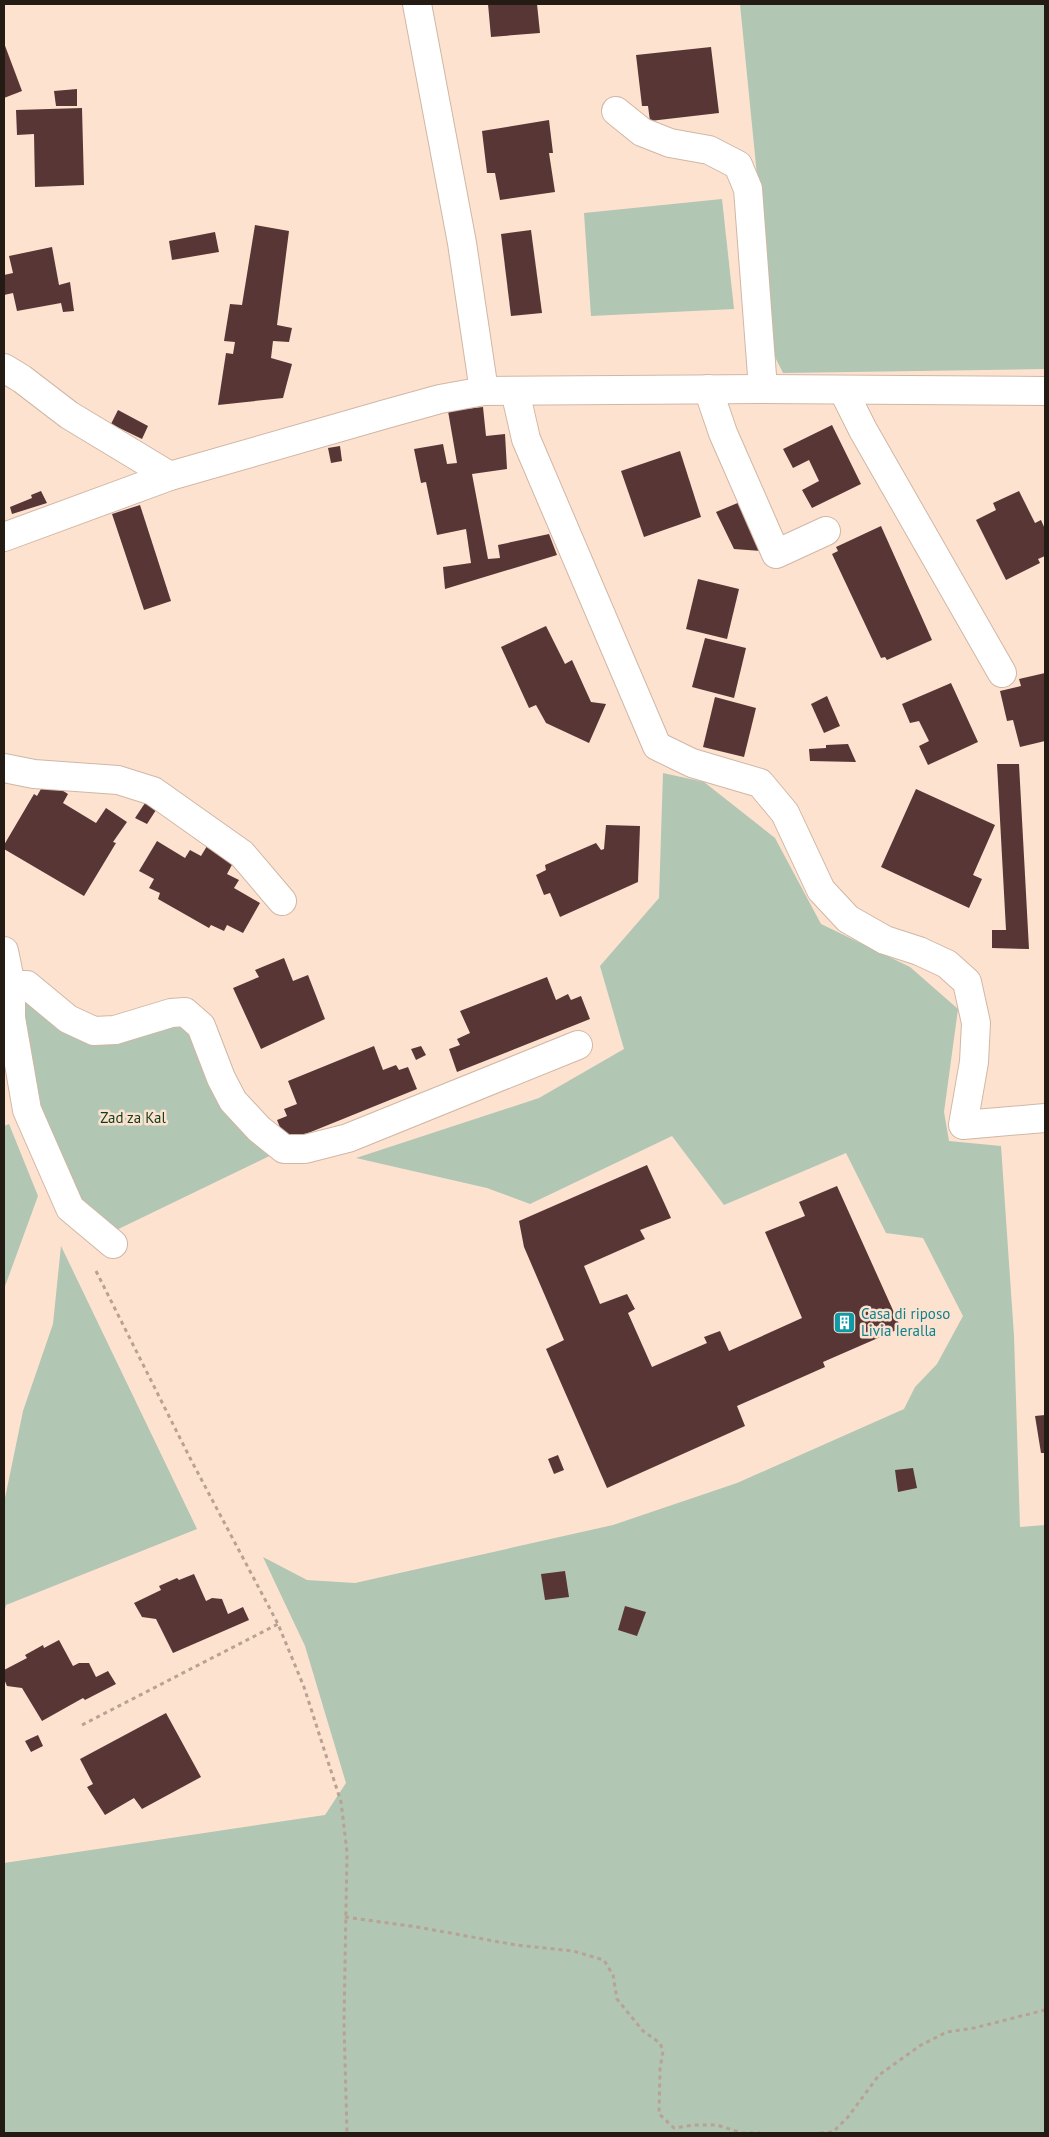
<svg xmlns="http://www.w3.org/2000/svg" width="1049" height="2137" font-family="'PT Sans',sans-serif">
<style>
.green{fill:#b1c6b3}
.building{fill:#583636}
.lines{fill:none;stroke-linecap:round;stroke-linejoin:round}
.street-casing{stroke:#d0b7a5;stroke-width:30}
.secondary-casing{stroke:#d0b7a5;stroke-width:30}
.path{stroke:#b8a294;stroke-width:3;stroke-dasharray:4 4;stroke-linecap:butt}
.street{stroke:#fff;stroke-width:28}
.secondary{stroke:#fff;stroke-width:28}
.labels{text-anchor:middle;stroke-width:5;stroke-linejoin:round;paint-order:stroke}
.park-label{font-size:15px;fill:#0e3e1b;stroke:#fde2d0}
.culture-label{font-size:15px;fill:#0d838f;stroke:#fde2d0;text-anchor:start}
</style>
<rect width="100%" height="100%" fill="#fde2d0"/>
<g class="green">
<polygon points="740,4 1045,4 1045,369 783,373 775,357"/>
<polygon points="722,199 734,309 591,316 584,213"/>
<polygon points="663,773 704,782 775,838 821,924 910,967 958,1009 944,1112 949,1141 1001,1146 1014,1336 1020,1527 1045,1525 1045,2133 4,2133 4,1863 325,1815 346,1783 305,1646 263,1557 307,1580 355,1583 613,1525 737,1483 904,1409 915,1387 937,1364 963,1316 923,1238 886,1233 846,1153 724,1205 672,1136 530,1204 487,1188 356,1158 539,1098 624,1049 600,966 659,898"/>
<polygon points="11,985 68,1019 185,1012 284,1149 104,1236 70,1208 27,1110"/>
<polygon points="9,1124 38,1196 4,1289 4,1126"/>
<polygon points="61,1246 197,1529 6,1605 4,1614 4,1503 23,1411 53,1324"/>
</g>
<g class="building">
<polygon points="488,4 537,4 540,33 491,37"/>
<polygon points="4,43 22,91 4,98"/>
<polygon points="711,47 719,113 650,121 648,106 642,106 636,55"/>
<polygon points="77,89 77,106 56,106 54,91"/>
<polygon points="82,108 84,185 35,187 34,134 17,135 16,110"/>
<polygon points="549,120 553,153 549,153 555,192 500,200 495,173 487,173 482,131"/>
<polygon points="255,225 289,231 277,325 292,328 289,342 273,341 271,358 292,364 283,398 218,405 226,353 233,354 235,342 224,341 230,304 242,305"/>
<polygon points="531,230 542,313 511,316 501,234"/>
<polygon points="215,232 219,252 172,260 169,241"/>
<polygon points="52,247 59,285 70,282 74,311 63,312 61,303 17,311 13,293 4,295 4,275 13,273 9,256"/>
<polygon points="483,407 486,436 505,434 507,469 472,474 488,559 500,558 498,545 549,534 557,555 445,589 443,567 471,563 466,529 437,535 426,482 421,483 414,449 443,444 447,464 457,463 448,411"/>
<polygon points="118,410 148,426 142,439 111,424"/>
<polygon points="832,425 861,484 812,508 802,490 819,481 809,460 793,468 783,449"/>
<polygon points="340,446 342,461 331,463 328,448"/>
<polygon points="680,451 701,517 644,537 621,471"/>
<polygon points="41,491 47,503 12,514 10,507 32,498 31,495"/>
<polygon points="1019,491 1035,523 1041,520 1045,529 1045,556 1038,559 1040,563 1006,580 976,520 996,510 993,503"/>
<polygon points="740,502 761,551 734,549 716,512"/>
<polygon points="140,505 171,601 144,610 112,514"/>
<polygon points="881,526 932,640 887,660 885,657 881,658 832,554 838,551 836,547"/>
<polygon points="698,579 739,589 727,639 686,629"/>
<polygon points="546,626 565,664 572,660 591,702 606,704 589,743 546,723 536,705 529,708 501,647"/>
<polygon points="705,638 746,648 734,698 692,687"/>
<polygon points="1045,673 1045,741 1020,747 1013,720 1007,721 1000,691 1021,686 1019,679"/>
<polygon points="951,683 978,742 928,765 919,746 929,741 919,721 910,723 902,704"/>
<polygon points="827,696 840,726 824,733 811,704"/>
<polygon points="715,697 756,708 744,757 703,747"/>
<polygon points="848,744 856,762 810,761 809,749 826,748 826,745"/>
<polygon points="997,764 1019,764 1029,949 992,948 992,930 1006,930"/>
<polygon points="46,780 68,794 63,803 96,823 106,808 127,822 113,842 116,843 84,896 4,849 4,845 34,794 37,796"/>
<polygon points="916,789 995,825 973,875 982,879 969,908 881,867"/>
<polygon points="145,803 156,810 147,824 135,818"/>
<polygon points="606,825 640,826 638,882 560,917 550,893 544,895 536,875 546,870 545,865 596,843 601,850 604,849"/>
<polygon points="157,841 185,858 190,850 201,856 207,846 234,861 227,874 239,880 234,888 260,903 243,933 227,925 224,931 211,925 209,928 158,899 160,893 149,888 154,879 139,871"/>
<polygon points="284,958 293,981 308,975 325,1019 261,1049 233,988 259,977 255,970"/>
<polygon points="547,977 556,1000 568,994 571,1000 581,996 590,1019 457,1072 449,1049 460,1045 457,1039 470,1033 460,1011"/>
<polygon points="374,1046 383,1070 396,1065 399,1070 408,1067 417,1089 286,1142 277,1120 287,1116 284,1109 297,1104 288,1081"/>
<polygon points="421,1046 426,1055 416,1060 411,1049"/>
<polygon points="647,1165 671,1218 640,1230 645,1239 584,1266 600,1304 627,1294 635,1309 628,1313 652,1367 707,1343 704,1337 720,1331 729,1351 802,1318 765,1232 805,1216 799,1202 837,1186 901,1328 823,1362 825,1367 737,1406 745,1426 607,1488 546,1349 564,1340 524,1247 519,1221"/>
<polygon points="1045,1415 1045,1453 1041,1453 1035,1416"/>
<polygon points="558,1455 564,1470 554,1474 548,1459"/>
<polygon points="913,1468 917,1488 898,1492 895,1470"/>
<polygon points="565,1571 569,1597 545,1600 541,1574"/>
<polygon points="194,1574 206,1601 212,1598 222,1599 228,1614 243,1607 249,1620 173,1653 156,1619 142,1617 134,1603 161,1590 159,1586 177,1578 179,1580"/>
<polygon points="625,1606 646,1612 637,1636 618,1630"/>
<polygon points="59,1640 73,1666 79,1663 89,1663 96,1677 108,1671 116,1684 85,1700 83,1698 42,1721 22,1688 7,1686 4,1679 4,1670 27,1658 25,1655 43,1645 44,1648"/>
<polygon points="166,1713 201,1777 142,1809 134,1798 105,1815 87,1787 93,1784 80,1759"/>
<polygon points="38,1735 43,1746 31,1752 25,1741"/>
</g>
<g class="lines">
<defs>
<g id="street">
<polyline points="417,4 462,243 484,391"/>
<polyline points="616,111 642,132 670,143 709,150 738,165 748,189 763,389"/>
<polyline points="4,368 22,379 69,415 170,476"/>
<polyline points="708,389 723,433 776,554 826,531"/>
<polyline points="843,390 863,430 1002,673"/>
<polyline points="515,391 526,439 657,746 692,763 760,783 785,813 821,890 848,919 885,940 919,951 947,964 967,982 976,1023 974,1062 963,1125 1045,1118"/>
<polyline points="4,768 34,774 118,780 153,791 242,854 282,901"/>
<polyline points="4,951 11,985 11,1018 27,1110 70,1208 113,1244"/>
<polyline points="11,985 27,985 68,1019 94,1031 115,1030 171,1013 185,1012 201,1026 221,1078 233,1101 259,1129 284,1149 305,1149 348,1138 578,1045"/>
</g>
<polyline id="secondary" points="4,537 170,476 386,414 440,399 484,391 763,389 1045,391"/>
</defs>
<use href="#street" class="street-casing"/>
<use href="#secondary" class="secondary-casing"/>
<g class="path">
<polyline points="96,1271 190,1458 278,1624 304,1687 341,1802 347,1852 344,2023 347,2133"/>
<polyline points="82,1725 278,1624"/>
<polyline points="345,1917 417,1927 516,1945 573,1951 604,1960 613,1975 617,1999 643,2031 660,2043 663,2051 660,2069 659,2114 674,2128 694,2125 717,2125 742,2133 760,2133"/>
<polyline points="820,2133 833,2132 848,2117 879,2075 921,2045 947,2032 974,2028 1045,2010"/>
</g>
<use href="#street" class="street"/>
<use href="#secondary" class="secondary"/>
</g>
<defs>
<symbol id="building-square" viewBox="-11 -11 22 22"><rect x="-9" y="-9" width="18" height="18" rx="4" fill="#0f9aa8" stroke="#fde2d0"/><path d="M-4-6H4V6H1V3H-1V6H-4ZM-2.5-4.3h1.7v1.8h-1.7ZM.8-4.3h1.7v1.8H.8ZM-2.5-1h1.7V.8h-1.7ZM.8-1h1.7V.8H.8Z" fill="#fff"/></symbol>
</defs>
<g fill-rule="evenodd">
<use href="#building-square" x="832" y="1310" width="25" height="25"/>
</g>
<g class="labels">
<g class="park-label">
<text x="133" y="1123">Zad za Kal</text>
</g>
<g class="culture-label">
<text x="861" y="1319">Casa di riposo<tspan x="861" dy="17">Livia Ieralla</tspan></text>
</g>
</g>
<rect width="1049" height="2137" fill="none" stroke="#241b14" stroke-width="10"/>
</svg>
